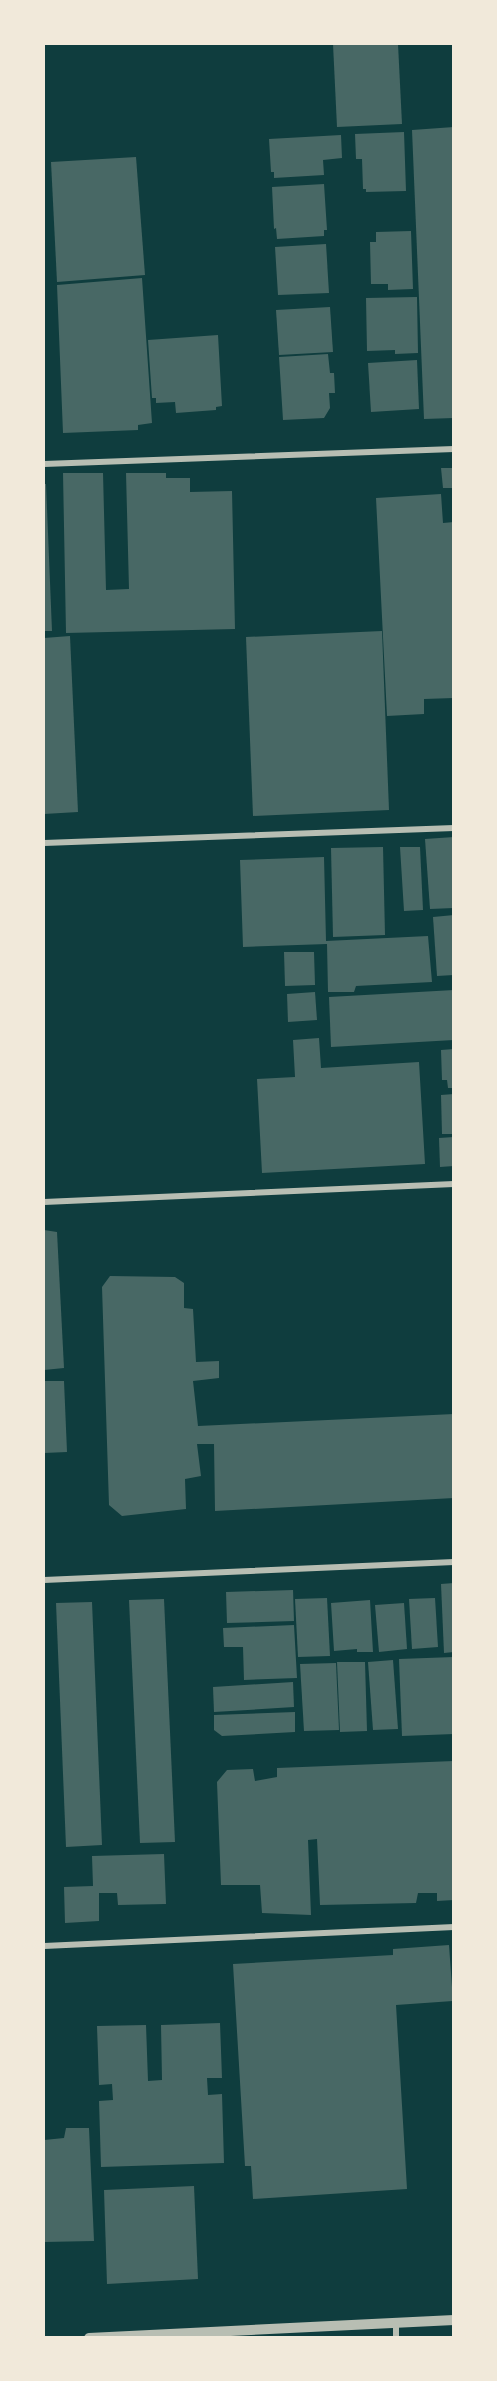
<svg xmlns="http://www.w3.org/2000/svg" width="497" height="2381" font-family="'Varela Round',sans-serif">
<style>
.building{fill:#486865}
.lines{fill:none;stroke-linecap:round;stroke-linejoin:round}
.minor{stroke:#b8beb3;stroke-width:6}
.tertiary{stroke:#b8beb3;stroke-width:10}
</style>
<rect width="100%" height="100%" fill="#0f3d3e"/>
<g class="building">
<polygon points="333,44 398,44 402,124 337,127"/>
<polygon points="454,127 454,418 424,419 412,130"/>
<polygon points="404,132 406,191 366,192 366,189 363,189 362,159 356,159 355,134"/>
<polygon points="341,135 342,158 323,160 324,175 274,178 274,172 271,172 269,139"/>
<polygon points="136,157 145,275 57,282 51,162"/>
<polygon points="324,184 327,230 324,230 324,236 277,239 276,228 274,229 272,187"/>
<polygon points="411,231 413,289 388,290 388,284 371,284 370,242 376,242 376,232"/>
<polygon points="326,244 329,293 278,295 275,247"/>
<polygon points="142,278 152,423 138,425 138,430 63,433 57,285"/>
<polygon points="417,297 418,353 395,354 395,350 367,351 366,298"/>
<polygon points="330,307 333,352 279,355 276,310"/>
<polygon points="218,335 222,406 216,407 216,410 176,413 175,402 156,403 156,398 152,398 148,340"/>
<polygon points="328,354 330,373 334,373 335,393 329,393 330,408 324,418 283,420 279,357"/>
<polygon points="417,360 419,409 371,412 368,363"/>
<polygon points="441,468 454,468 454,488 443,488"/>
<polygon points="63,473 103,473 106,590 129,589 126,473 166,473 166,478 190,478 190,492 232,491 235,629 66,633"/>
<polygon points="44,484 46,484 52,631 44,631"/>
<polygon points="441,494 443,523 454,522 454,698 424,699 424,714 387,716 376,498"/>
<polygon points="382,631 389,810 253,816 246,637"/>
<polygon points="70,636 78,812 44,814 44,638"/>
<polygon points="454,837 454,908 430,909 425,839"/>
<polygon points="383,847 385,935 333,937 331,848"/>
<polygon points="400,847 420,847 423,910 404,911"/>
<polygon points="324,857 326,941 428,936 432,982 356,986 354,992 328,992 327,944 243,947 240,860"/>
<polygon points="454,915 454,975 437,976 433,917"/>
<polygon points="284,952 314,952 315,985 285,986"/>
<polygon points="454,990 454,1040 331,1047 329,997"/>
<polygon points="315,992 317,1020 288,1022 287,994"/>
<polygon points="319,1038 321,1068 419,1062 425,1164 262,1173 257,1079 295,1077 293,1040"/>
<polygon points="454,1049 454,1088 448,1088 447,1080 442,1080 441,1050"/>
<polygon points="454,1094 454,1134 442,1134 441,1095"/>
<polygon points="454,1137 454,1166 440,1167 439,1138"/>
<polygon points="44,1230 57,1232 64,1368 44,1370"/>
<polygon points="110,1276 175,1277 184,1283 184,1308 193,1309 196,1362 219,1361 219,1378 193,1381 198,1426 454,1414 454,1498 215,1511 214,1444 197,1444 201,1476 185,1479 186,1509 122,1516 109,1505 102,1287"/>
<polygon points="44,1381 64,1381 67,1452 44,1453"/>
<polygon points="454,1583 454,1652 444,1653 441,1584"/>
<polygon points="293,1590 294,1621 227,1623 226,1592"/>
<polygon points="327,1598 330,1656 298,1657 295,1599"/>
<polygon points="435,1598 438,1647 412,1649 409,1599"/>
<polygon points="164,1599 175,1842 140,1843 129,1600"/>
<polygon points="370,1600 373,1652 357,1652 357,1649 334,1651 331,1603"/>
<polygon points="92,1602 102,1845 66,1847 56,1603"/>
<polygon points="404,1603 407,1649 379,1652 375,1605"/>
<polygon points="294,1625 297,1678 244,1680 243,1647 224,1647 223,1628"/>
<polygon points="454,1657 454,1734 402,1736 399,1659"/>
<polygon points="393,1660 398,1729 373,1730 368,1662"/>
<polygon points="337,1662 365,1662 367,1731 340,1732"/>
<polygon points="336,1663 339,1730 304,1731 300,1664"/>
<polygon points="293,1682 294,1707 214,1712 213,1687"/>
<polygon points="295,1712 295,1732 222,1736 214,1730 214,1715"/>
<polygon points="454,1761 454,1900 437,1901 437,1893 418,1893 416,1903 320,1905 317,1839 308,1840 311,1915 262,1913 260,1885 221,1885 217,1782 227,1770 253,1769 255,1781 277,1777 277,1768"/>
<polygon points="164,1854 166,1904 118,1905 117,1893 99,1893 99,1921 65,1923 64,1887 93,1886 92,1856"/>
<polygon points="449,1945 453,2001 396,2005 407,2189 253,2199 251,2166 245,2166 233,1964 393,1955 393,1949"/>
<polygon points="220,2023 222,2078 207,2078 208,2095 222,2094 224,2163 101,2167 99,2101 113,2100 112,2084 99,2085 97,2026 146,2025 148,2081 162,2080 161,2025"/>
<polygon points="66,2128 89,2128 94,2241 44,2242 44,2140 64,2138"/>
<polygon points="194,2186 198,2279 107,2284 104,2190"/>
</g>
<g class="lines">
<g class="minor">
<polyline points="44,464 454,449"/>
<polyline points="44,843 454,828"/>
<polyline points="44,1202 454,1184"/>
<polyline points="44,1580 454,1562"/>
<polyline points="44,1946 454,1927"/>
<polyline points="396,2323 396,2338"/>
</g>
<polyline class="tertiary" points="89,2338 454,2320"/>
</g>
<rect width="497" height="2381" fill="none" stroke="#f1e9da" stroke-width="90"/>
</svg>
